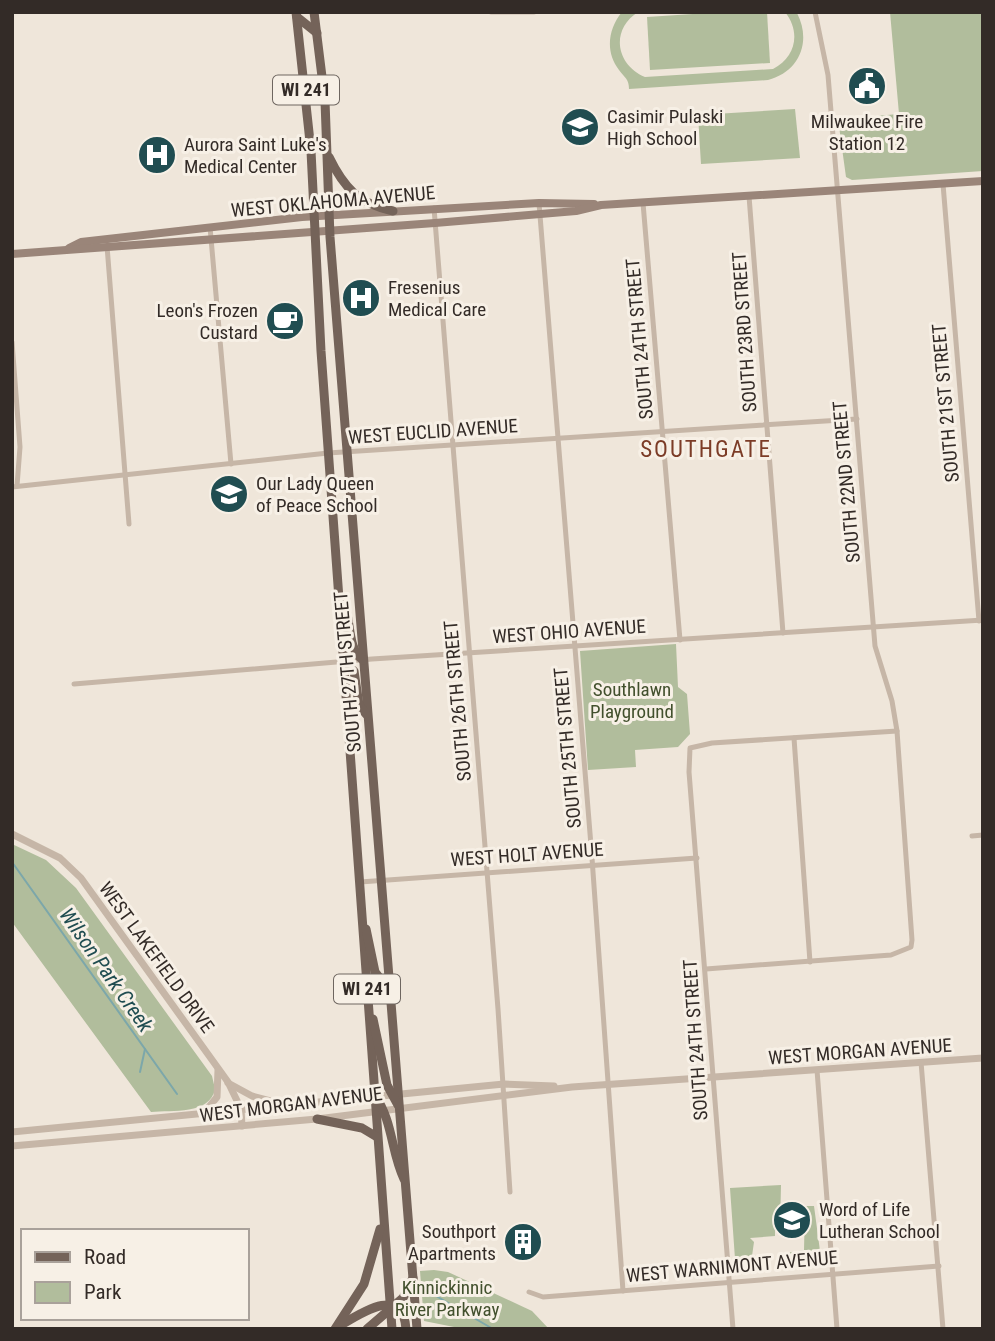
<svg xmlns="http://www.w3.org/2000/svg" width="995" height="1341" font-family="'Roboto Condensed',sans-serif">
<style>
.green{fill:#b1bd9c}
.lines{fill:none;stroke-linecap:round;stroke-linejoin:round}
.stream{stroke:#7ca7aa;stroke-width:2}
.minor{stroke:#c6b6a7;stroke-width:5}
.tertiary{stroke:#c6b6a7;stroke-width:7}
.secondary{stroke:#9a8579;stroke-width:8}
.primary{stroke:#746359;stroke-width:9}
.labels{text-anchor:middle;stroke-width:6;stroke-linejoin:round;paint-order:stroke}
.shield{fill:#f7f0e6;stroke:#6e6660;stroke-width:2}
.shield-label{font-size:18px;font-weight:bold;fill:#332b27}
.poi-label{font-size:19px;fill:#332b27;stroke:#f7f0e6;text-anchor:start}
.street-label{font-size:19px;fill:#332b27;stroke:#f7f0e6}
.park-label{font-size:19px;fill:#42502d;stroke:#f7f0e6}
.water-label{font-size:21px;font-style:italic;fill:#204d51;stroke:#f7f0e6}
.quarter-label{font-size:23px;letter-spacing:2px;fill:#7c3c27;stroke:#f7f0e6}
</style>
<rect width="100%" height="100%" fill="#efe6da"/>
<g class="green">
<path d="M622 12H638C610 30 616 65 645 77L773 69C796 57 801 32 785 12L797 13C812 42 799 72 768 80L629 89C629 79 625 78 619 70 605 52 608 29 622 12Z"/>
<polygon points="723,12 767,12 770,63 650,70 647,17"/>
<polygon points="890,12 983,12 983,171 852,180 846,177 838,119 899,114"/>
<polygon points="795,109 800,158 701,164 698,115"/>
<polygon points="676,644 678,687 687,694 690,734 678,747 635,750 636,767 588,770 580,651"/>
<path d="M12 844 46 860 76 888 212 1076 215 1089C210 1115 172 1110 151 1112L12 922Z"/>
<polygon points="781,1185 780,1228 775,1231 775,1236 750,1238 754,1242 752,1256 773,1255 764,1256 759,1271 736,1273 730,1188"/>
<polygon points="805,1206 814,1206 822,1266 799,1268 794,1254 785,1256 785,1253 804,1250"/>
<polygon points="434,1270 448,1272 532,1311 549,1329 464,1329 424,1321 420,1271"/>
</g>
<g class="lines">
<g class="stream">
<polyline points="12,862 177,1094"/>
<polyline points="140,1072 145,1049"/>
<polyline points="431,1293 493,1329"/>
</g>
<g class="minor">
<polyline points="491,12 534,12"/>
<polyline points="943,184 979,621"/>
<polyline points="749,196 783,633"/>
<polyline points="539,203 592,858 623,1291"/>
<polyline points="643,203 680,640"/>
<polyline points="434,208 498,1009 510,1192"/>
<polyline points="210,227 231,464"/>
<polyline points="107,246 129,524"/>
<polyline points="12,342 20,447 17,486"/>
<polyline points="12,487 328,453 857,419"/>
<polyline points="74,684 372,659 983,620"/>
<polyline points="794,738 810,962"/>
<polyline points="972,836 983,835"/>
<polyline points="360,882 697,858"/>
<polyline points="706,969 891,955 911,947 912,940 897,731 892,701 875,646 828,75 815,12"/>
<polyline points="921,1062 943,1329"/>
<polyline points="817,1070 837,1329"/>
<polyline points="529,1292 543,1297 939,1266"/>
<polyline points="733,1329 689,772 690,748 712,743 897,731"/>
</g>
<g class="tertiary">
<polyline points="12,834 60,858 81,878 228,1082 241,1109 242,1126"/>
<polyline points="228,1083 252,1096 278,1103"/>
<polyline points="204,1113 217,1097 218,1070"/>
<polyline points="12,1132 504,1084 554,1086"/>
<polyline points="12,1146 317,1119 572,1087 983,1058"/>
</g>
<g class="secondary">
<polyline points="69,248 81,242 302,217 539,203 594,204"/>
<polyline points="12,254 435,223 576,211 601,205 983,181"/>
</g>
<g class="primary">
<polyline points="296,12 311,151 321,351 392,1329"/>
<polyline points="314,12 325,101 330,237 417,1329"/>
<polyline points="297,17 317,33"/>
<path d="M329 157C344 188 359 204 393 211"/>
<path d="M342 598C352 616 346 649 363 660"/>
<polyline points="345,663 354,671 359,705 366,714"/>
<polyline points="366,929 375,972 382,981 388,981"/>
<polyline points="373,1019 387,1085 398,1105"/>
<path d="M375 1096C393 1121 391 1152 404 1179"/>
<polyline points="317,1119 362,1128 377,1137"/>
<path d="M338 1327C358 1315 403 1283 406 1329"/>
<polyline points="335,1329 364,1284 380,1229"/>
<polyline points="367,1329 403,1298 413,1278"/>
</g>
</g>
<defs>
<symbol id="civic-disc" viewBox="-11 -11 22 22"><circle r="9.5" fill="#204d51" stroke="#f7f0e6"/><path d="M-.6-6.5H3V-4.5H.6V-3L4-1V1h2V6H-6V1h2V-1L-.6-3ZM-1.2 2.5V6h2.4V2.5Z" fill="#fff"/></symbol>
<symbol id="school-disc" viewBox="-11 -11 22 22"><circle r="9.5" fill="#204d51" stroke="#f7f0e6"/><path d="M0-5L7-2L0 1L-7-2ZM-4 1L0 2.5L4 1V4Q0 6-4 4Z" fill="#fff"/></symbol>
<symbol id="hospital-disc" viewBox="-11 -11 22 22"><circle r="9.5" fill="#204d51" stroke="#f7f0e6"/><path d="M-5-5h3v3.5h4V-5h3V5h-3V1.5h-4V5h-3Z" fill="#fff"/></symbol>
<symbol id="cafe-disc" viewBox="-11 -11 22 22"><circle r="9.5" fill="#204d51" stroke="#f7f0e6"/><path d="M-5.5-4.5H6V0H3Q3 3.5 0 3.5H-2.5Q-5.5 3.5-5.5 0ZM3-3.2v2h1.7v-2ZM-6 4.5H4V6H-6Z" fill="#fff"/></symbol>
<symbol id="building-disc" viewBox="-11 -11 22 22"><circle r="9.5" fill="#204d51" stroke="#f7f0e6"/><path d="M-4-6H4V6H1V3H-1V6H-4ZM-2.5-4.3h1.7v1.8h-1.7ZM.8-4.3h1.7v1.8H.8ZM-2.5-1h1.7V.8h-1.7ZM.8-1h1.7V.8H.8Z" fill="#fff"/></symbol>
</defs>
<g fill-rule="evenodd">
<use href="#civic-disc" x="845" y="64" width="44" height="44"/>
<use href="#school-disc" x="558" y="105" width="44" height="44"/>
<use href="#hospital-disc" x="135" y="133" width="44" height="44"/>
<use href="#hospital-disc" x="339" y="276" width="44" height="44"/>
<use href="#cafe-disc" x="263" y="299" width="44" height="44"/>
<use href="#school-disc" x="207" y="472" width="44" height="44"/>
<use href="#school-disc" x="770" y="1198" width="44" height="44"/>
<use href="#building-disc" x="501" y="1220" width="44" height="44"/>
</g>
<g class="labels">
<g class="shield">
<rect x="273" y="75.5" width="66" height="29" rx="5"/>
<rect x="334" y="974.5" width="66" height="29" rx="5"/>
</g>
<g class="shield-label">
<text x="306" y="96">WI 241</text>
<text x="367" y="995">WI 241</text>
</g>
<g class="poi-label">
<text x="607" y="123">Casimir Pulaski<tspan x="607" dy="22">High School</tspan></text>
<text x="867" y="128" text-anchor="middle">Milwaukee Fire<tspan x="867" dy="22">Station 12</tspan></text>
<text x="184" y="151">Aurora Saint Luke's<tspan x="184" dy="22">Medical Center</tspan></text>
<text x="388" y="294">Fresenius<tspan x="388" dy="22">Medical Care</tspan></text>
<text x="258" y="317" text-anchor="end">Leon's Frozen<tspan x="258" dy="22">Custard</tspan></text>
<text x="256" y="490">Our Lady Queen<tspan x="256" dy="22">of Peace School</tspan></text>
<text x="819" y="1216">Word of Life<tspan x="819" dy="22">Lutheran School</tspan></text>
<text x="496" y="1238" text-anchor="end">Southport<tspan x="496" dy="22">Apartments</tspan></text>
</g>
<g class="street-label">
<text transform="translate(333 201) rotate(-5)" y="7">WEST OKLAHOMA AVENUE</text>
<text transform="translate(744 332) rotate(-94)" y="7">SOUTH 23RD STREET</text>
<text transform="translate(639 339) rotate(-95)" y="7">SOUTH 24TH STREET</text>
<text transform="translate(945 403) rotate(-95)" y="7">SOUTH 21ST STREET</text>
<text transform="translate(433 431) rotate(-4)" y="7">WEST EUCLID AVENUE</text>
<text transform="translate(846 482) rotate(-95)" y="7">SOUTH 22ND STREET</text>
<text transform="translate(569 631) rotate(-4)" y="7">WEST OHIO AVENUE</text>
<text transform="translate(347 672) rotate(-95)" y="7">SOUTH 27TH STREET</text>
<text transform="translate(457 701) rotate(-95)" y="7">SOUTH 26TH STREET</text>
<text transform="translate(567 748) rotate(-95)" y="7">SOUTH 25TH STREET</text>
<text transform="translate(527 854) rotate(-4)" y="7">WEST HOLT AVENUE</text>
<text transform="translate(157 957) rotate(54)" y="7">WEST LAKEFIELD DRIVE</text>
<text transform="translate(695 1040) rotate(-94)" y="7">SOUTH 24TH STREET</text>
<text transform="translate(860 1051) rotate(-4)" y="7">WEST MORGAN AVENUE</text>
<text transform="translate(291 1104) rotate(-7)" y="7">WEST MORGAN AVENUE</text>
<text transform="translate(732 1266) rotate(-5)" y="7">WEST WARNIMONT AVENUE</text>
</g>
<g class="park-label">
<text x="632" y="696">Southlawn<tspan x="632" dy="22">Playground</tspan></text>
<text x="447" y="1294">Kinnickinnic<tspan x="447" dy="22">River Parkway</tspan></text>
</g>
<g class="water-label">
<text transform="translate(106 970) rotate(55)" y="7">Wilson Park Creek</text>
</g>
<g class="quarter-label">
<text x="706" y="457">SOUTHGATE</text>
</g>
</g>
<rect width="995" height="1341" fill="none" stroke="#332b27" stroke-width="28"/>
<rect x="21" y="1229" width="228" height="91" fill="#f7f0e6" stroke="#a9a19a" stroke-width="2"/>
<rect x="35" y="1252" width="35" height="10" fill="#746359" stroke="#a9a19a" stroke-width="2"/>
<text x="84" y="1264" font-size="21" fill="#332b27">Road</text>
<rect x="35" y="1282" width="35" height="21" fill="#b1bd9c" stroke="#a9a19a" stroke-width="2"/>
<text x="84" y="1299" font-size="21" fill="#332b27">Park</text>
</svg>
